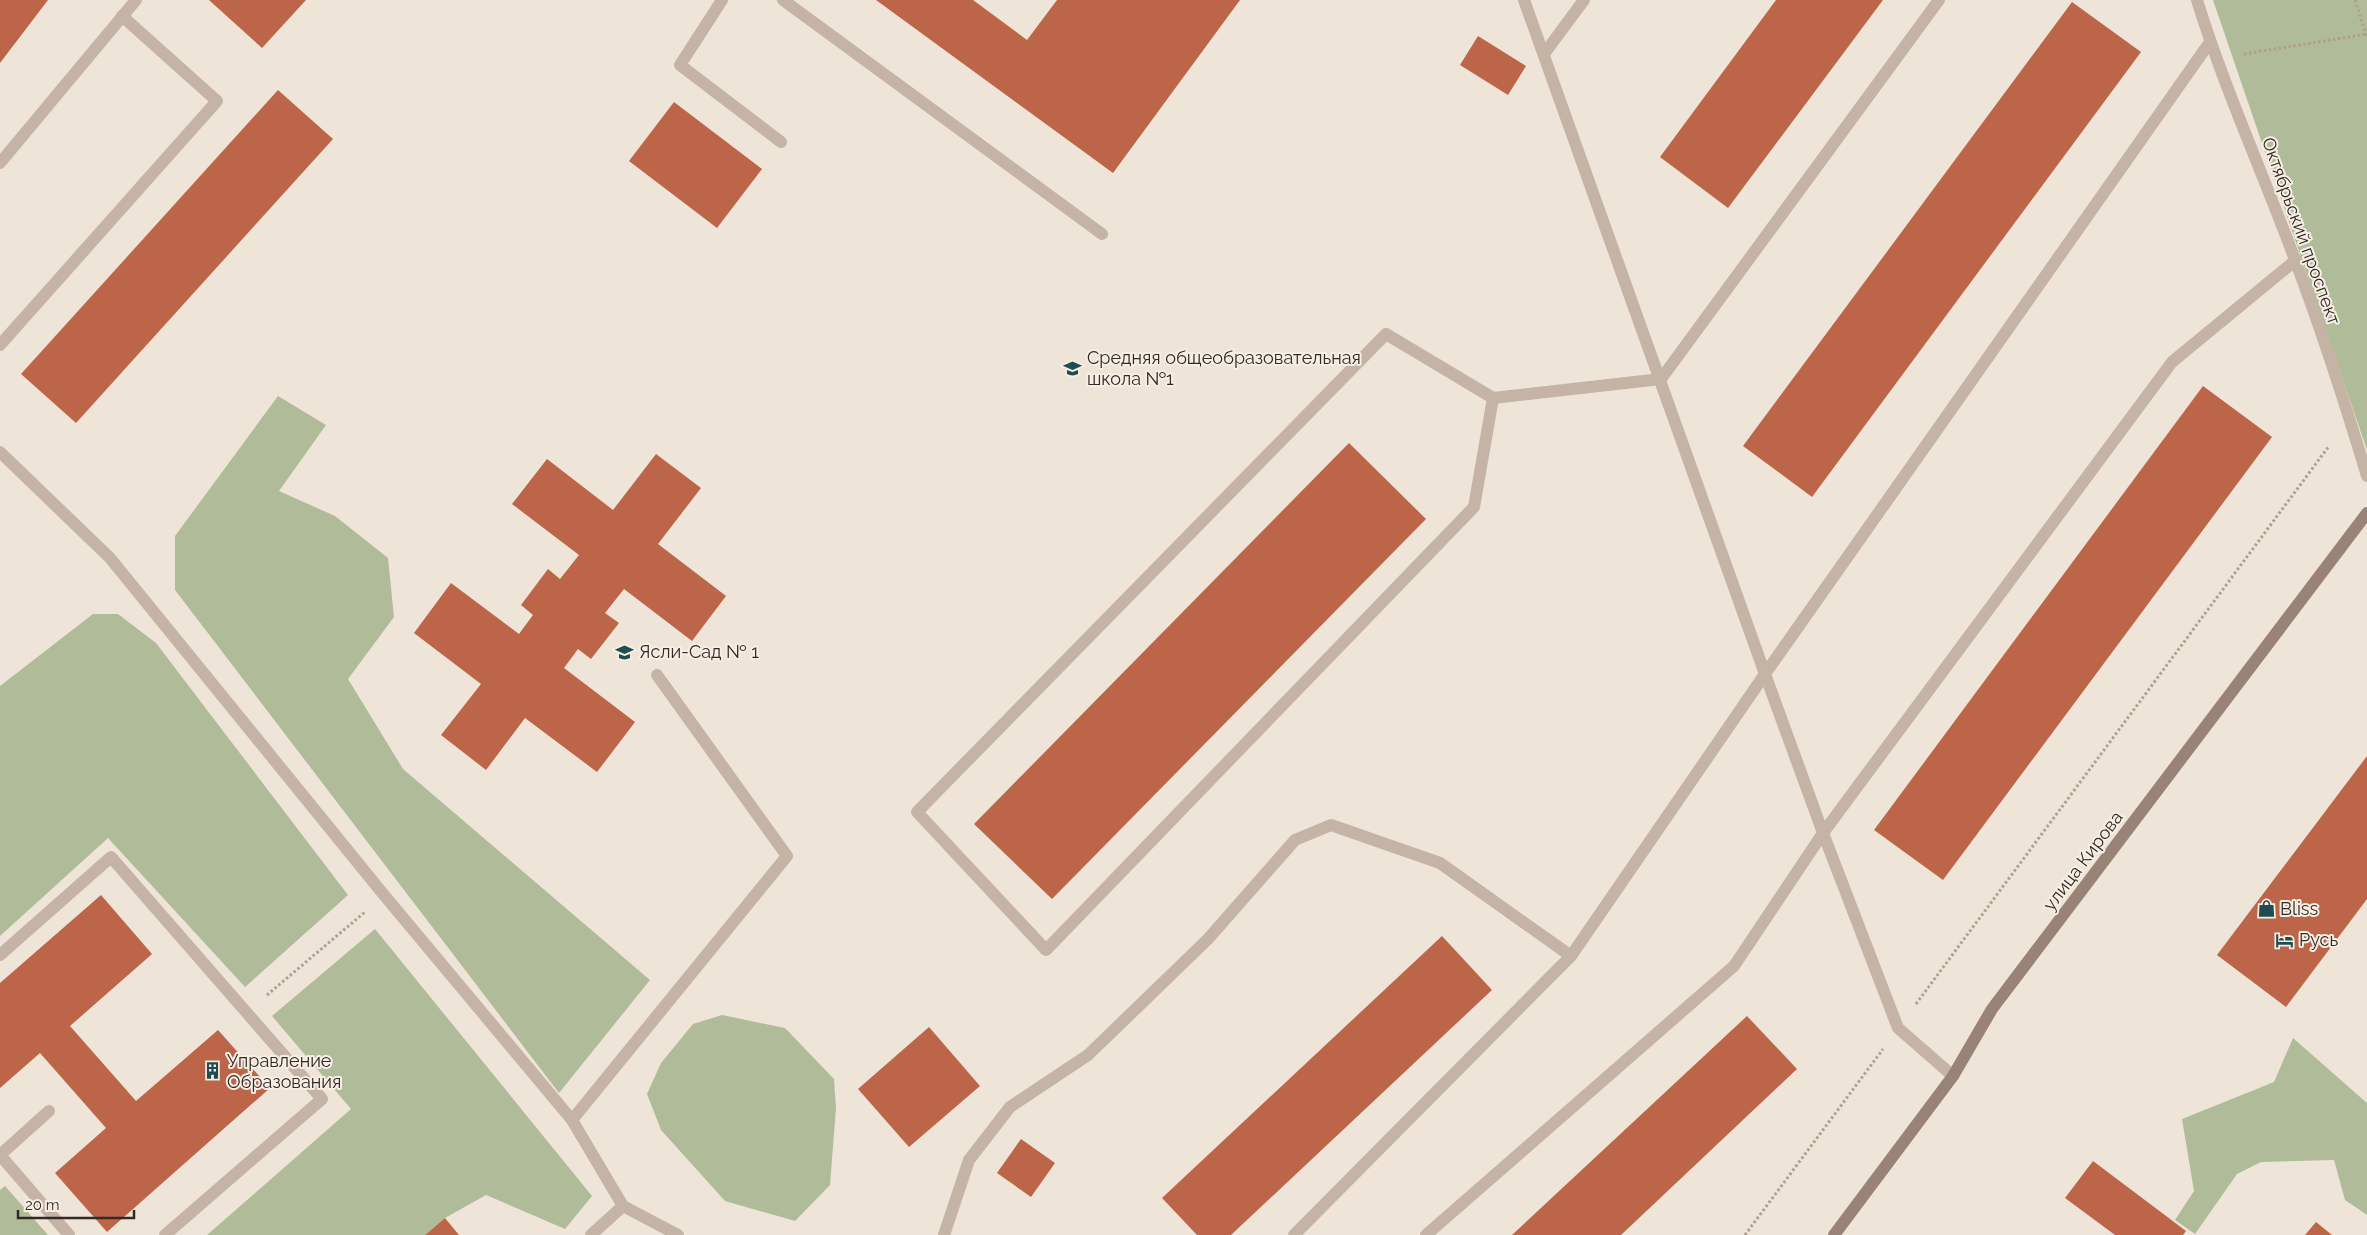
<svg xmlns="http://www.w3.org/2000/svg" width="2367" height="1235" font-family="Raleway,sans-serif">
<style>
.green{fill:#b0bc99}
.building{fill:#bd6548}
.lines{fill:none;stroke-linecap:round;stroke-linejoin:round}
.path{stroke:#b19e90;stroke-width:3;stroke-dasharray:2.5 2.5;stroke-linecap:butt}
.lane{stroke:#c5b4a5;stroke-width:12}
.street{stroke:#c5b4a5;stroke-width:12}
.secondary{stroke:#998377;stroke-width:12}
.labels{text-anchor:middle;stroke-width:4;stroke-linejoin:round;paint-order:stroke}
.street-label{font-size:18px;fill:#322a26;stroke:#f7eee4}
.poi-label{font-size:18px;fill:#322a26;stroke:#f7eee4;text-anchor:start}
</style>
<rect width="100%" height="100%" fill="#efe4d8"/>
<g class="green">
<polygon points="2213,0 2367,0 2367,450"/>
<polygon points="278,396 326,425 279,491 335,516 388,558 394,617 348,679 403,769 650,980 559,1093 175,590 175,536"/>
<polygon points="93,614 118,614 156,643 348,895 245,987 108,838 0,936 0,686"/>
<polygon points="375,929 592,1196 565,1229 486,1195 445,1218 425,1235 207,1235 351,1109 272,1016"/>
<polygon points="722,1015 785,1028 834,1079 836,1108 830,1185 795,1221 725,1201 661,1130 647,1094 661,1063 693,1024"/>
<polygon points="2293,1038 2367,1103 2367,1215 2345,1200 2334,1160 2261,1162 2237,1174 2195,1234 2175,1220 2194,1191 2182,1119 2274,1082"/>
<polygon points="5,1186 48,1235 0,1235 0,1190"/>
</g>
<g class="building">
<polygon points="0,0 48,0 0,63"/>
<polygon points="209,0 306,0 262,48"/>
<polygon points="876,0 973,0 1027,40 1057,0 1240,0 1113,173"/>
<polygon points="1776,0 1883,0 1728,208 1660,157"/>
<polygon points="2072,2 2141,52 1812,497 1743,446"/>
<polygon points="1478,36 1526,66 1508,95 1460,65"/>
<polygon points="278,90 333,139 76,423 21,374"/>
<polygon points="674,102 762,169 717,228 629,161"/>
<polygon points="2203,386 2272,437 1943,880 1874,830"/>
<polygon points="1349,443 1426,519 1052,899 974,824"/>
<polygon points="656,454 701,488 658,544 726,596 692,641 624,589 605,613 619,623 591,659 578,649 564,668 635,722 597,772 525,718 486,770 441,735 481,684 414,633 451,583 519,634 533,615 521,605 548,569 560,579 579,555 512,504 547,459 613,510"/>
<polygon points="2367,756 2367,899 2286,1007 2217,955"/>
<polygon points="101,895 152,954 70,1026 136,1101 218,1030 270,1088 107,1232 55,1173 106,1128 40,1053 0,1088 0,983"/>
<polygon points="1442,936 1492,990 1231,1235 1197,1235 1162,1198"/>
<polygon points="1747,1016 1797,1069 1621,1235 1512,1235"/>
<polygon points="929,1027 980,1086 909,1147 858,1089"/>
<polygon points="1021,1139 1055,1163 1031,1197 997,1173"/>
<polygon points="2093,1161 2186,1231 2183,1235 2115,1235 2065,1198"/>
<polygon points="445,1218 459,1235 425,1235"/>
<polygon points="2316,1222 2332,1235 2305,1235"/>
</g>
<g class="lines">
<g class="path">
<polyline points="2355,0 2367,37"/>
<polyline points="2244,54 2367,34"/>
<polyline points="267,995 365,912"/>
<polyline points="1916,1004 2329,446"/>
<polyline points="1745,1235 1883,1049"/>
</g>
<g class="lane">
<polyline points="722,0 680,65 781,142"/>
<polyline points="783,0 1102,234"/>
<polyline points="1524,0 1765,674 1823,833 1898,1028 1953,1076"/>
<polyline points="1544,54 1584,0"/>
<polyline points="0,163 136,0"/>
<polyline points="0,345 217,101 122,16"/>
<polyline points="1493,398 1474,507 1046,950 917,812 1386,334 1493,398 1661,379 1939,0"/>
<polyline points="0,452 110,558 384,895 572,1120 623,1206 678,1235"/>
<polyline points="0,955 111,857 322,1099 165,1235"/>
<polyline points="572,1120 787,856 657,675"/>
<polyline points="0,1155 69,1235"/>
<polyline points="0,1155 49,1111"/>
<polyline points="591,1235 623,1206"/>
<polyline points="944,1235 969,1160 1010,1107 1088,1055 1208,939 1295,840 1331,825 1440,863 1571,956"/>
<polyline points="1294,1235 1571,956 1765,674 2210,42"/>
<polyline points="1426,1235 1734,966 1823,833 2172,362 2296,260"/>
</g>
<path class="street" d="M2197 0C2224 88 2263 173 2295 260 2322 331 2345 403 2367 476"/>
<polyline class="secondary" points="1834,1235 1953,1076 1992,1009 2367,513"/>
</g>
<defs>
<symbol id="school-bare" viewBox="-9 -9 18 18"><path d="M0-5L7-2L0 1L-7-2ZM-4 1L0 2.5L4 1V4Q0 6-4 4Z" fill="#1f4c50" stroke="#f7eee4" stroke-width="2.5" paint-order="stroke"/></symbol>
<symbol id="shop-bare" viewBox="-9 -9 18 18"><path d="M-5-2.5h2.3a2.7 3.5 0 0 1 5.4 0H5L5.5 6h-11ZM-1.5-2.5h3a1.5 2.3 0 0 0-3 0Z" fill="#1f4c50" stroke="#f7eee4" stroke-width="2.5" paint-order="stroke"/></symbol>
<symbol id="hotel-bare" viewBox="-9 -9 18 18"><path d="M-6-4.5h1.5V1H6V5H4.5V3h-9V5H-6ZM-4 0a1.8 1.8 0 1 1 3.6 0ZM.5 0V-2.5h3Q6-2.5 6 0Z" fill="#1f4c50" stroke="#f7eee4" stroke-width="2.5" paint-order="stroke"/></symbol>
<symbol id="building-bare" viewBox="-9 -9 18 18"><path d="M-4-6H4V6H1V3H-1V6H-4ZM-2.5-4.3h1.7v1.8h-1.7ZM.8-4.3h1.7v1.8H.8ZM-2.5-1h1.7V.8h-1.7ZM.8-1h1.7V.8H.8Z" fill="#1f4c50" stroke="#f7eee4" stroke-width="2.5" paint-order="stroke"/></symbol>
</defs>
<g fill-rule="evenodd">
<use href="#school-bare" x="1060" y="356" width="25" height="25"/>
<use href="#school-bare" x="612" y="640" width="25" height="25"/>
<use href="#shop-bare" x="2254" y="896" width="25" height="25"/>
<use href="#hotel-bare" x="2272" y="928" width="25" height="25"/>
<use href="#building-bare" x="200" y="1058" width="25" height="25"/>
</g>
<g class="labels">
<g class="street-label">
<text transform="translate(2301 231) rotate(70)" y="6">Октябрьский проспект</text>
<text transform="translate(2083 861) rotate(-53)" y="6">улица Кирова</text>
</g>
<g class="poi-label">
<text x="1087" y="364">Средняя общеобразовательная<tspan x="1087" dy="21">школа №1</tspan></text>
<text x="639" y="658">Ясли-Сад № 1</text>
<text x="2280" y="915">Bliss</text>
<text x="2299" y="946">Русь</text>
<text x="227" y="1067">Управление<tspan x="227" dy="21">Образования</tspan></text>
</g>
</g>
<path d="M18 1210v8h116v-8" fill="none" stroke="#322a26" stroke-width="2.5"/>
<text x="25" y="1210" font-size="15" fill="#322a26" stroke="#f7eee4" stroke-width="4" paint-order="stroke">20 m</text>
</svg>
